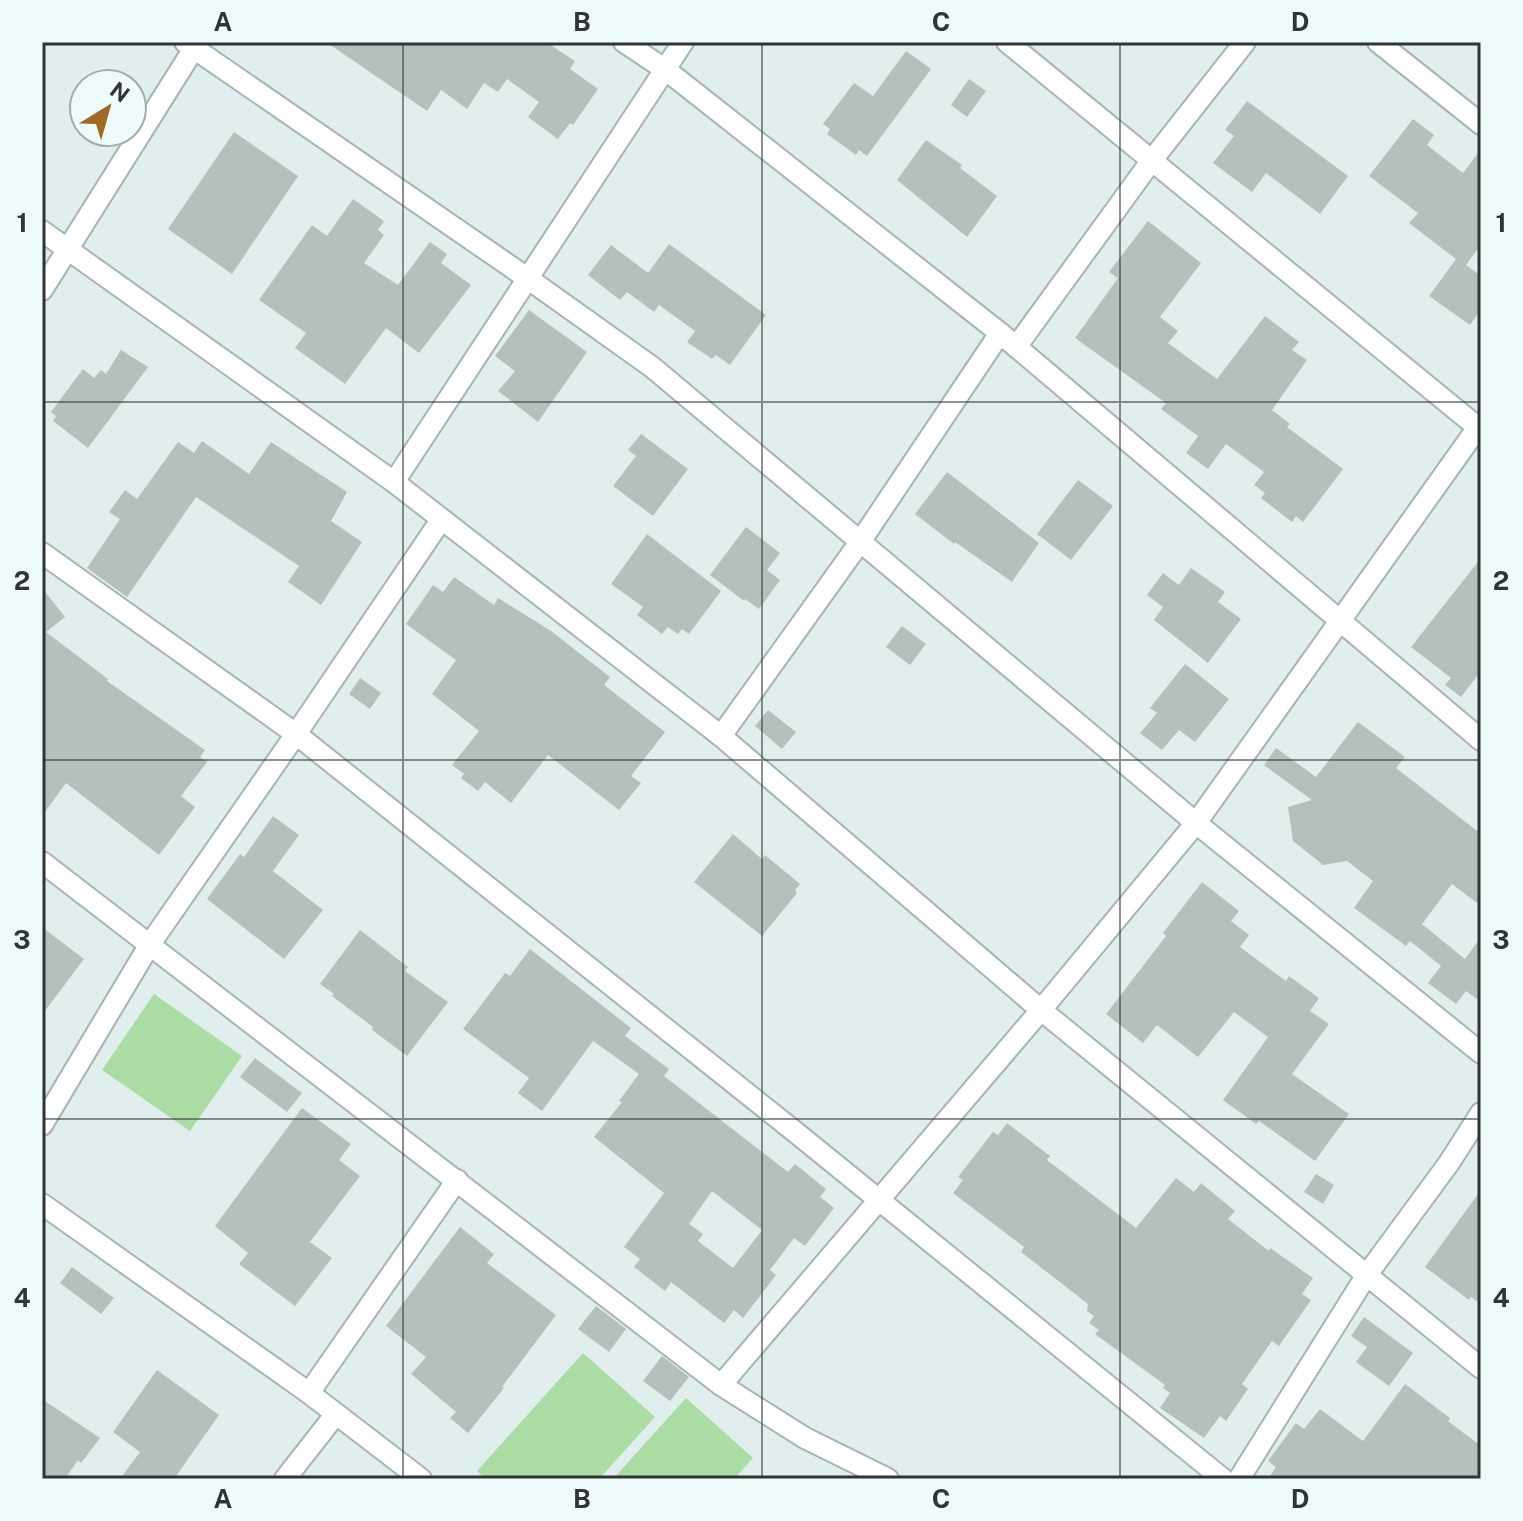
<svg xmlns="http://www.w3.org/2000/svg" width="1523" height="1521" font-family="'Public Sans',sans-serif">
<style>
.green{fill:#aadca3}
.building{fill:#b4c1bb;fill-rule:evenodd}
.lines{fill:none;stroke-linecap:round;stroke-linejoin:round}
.street-casing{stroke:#a6b4b3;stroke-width:24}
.street{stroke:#fff;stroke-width:20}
.grid{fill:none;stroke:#2f3535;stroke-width:2;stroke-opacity:0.55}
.neatline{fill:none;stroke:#2f3535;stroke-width:3}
.grid-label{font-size:26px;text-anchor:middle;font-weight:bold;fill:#2f3535}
</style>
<rect width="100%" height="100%" fill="#e0efee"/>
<g class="green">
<polygon points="154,994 242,1056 190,1131 102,1070"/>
<polygon points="583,1353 655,1417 599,1479 486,1479 477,1471"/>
<polygon points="686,1398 753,1458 734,1479 613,1479"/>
</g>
<g class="building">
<polygon points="326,42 546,42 575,61 570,69 598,89 573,125 570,123 558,139 528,117 539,102 507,79 498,92 484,83 467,109 441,90 427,111"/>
<polygon points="906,51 931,69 867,156 859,150 856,155 827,134 830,129 823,124 854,83 873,96"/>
<polygon points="969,79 986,91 967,117 951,105"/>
<polygon points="1247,101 1348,176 1320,214 1266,173 1252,192 1213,163 1234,136 1225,130"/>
<polygon points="1413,119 1434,135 1427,145 1463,173 1481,149 1481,244 1466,265 1481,276 1481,309 1470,325 1429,296 1456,259 1409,223 1418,213 1369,176"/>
<polygon points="234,132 298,176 232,274 168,229"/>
<polygon points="926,140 962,165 960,168 997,196 967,237 897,180"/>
<polygon points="353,199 384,221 378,230 384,235 364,263 398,285 430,242 447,254 441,263 471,285 419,353 386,328 345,384 295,348 306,333 259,300 312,225 327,236"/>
<polygon points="1148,221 1201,263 1160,317 1178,331 1168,343 1217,379 1265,316 1299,342 1292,350 1307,360 1272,410 1290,424 1287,427 1343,469 1303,522 1296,516 1292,522 1261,498 1265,493 1254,485 1264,472 1226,444 1208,469 1186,453 1198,436 1161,409 1166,403 1075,338 1118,278 1109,272"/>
<polygon points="669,244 766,315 730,365 716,355 712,359 687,342 695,331 659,305 654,312 627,292 620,300 588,275 611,245 648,273"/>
<polygon points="529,310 587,352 538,422 498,391 515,371 495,356"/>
<polygon points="121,350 148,367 88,448 53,421 56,416 51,412 83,369 94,378 101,370 106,374"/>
<polygon points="641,434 688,469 653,516 613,486 636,456 628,450"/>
<polygon points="202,441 249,474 271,442 347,492 331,521 362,542 321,605 288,582 299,566 196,497 127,597 87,568 120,519 109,512 125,490 137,499 178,442 194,453"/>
<polygon points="947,472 1039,543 1012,582 955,542 954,544 915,514"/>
<polygon points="1078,480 1113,506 1071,560 1037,534"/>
<polygon points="746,527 780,553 767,570 780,580 759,609 745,599 744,601 710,575"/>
<polygon points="647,534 721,591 689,634 682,629 678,634 668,627 662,634 637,615 643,607 611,584"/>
<polygon points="1481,558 1481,671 1461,697 1445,685 1451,678 1411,647"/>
<polygon points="1191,568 1225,592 1218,602 1241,619 1208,663 1154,620 1163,607 1147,595 1163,573 1179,585"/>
<polygon points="454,577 494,605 498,598 551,631 610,677 604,685 665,732 631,776 641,783 619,810 548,755 511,803 485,782 478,791 461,778 464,774 452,765 479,731 432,694 456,660 406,624 433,585 443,592"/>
<polygon points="42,588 65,617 46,632 108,679 107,681 205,750 200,757 207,762 181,796 195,807 159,855 66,783 42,816"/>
<polygon points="902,626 926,644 910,665 886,647"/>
<polygon points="1185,664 1229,699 1195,742 1179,730 1162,750 1140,733 1157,713 1150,708"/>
<polygon points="360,678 381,693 370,709 349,694"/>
<polygon points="768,710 796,732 782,749 755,726"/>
<polygon points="1358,722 1405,757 1396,768 1481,834 1481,906 1452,884 1422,924 1465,959 1481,937 1481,1002 1466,991 1456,1004 1428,983 1441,966 1410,941 1406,946 1354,908 1373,881 1347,861 1323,865 1293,841 1288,807 1312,800 1264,765 1276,748 1316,777"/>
<polygon points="273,816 299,835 273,871 323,910 284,959 207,899 240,854 244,857"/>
<polygon points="733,834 762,859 765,855 800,884 795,890 797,893 762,936 694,882"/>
<polygon points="1202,882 1239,911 1231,921 1249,935 1240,947 1286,981 1289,976 1319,998 1310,1011 1329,1024 1292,1074 1349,1114 1315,1161 1259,1121 1256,1124 1223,1100 1268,1037 1234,1012 1198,1057 1157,1025 1143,1043 1106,1014 1166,936 1163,933"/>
<polygon points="42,927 84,959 42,1015"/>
<polygon points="360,930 408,967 405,971 448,1002 407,1056 372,1030 373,1027 332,996 334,994 320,984"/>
<path d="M530 949 631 1028 625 1036 669 1069 664 1076 788 1172 795 1164 826 1189 820 1197 834 1208 805 1246 794 1238 770 1270 776 1275 743 1318 734 1310 724 1323 671 1282 665 1291 634 1267 640 1259 624 1247 664 1193 594 1137 622 1102 619 1101 639 1074 593 1041 542 1111 518 1093 529 1078 463 1029 505 973 510 976ZM712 1191 762 1230 733 1268 698 1241 703 1234 689 1224Z"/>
<polygon points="255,1058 302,1093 287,1112 240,1077"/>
<polygon points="302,1108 351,1144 339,1160 360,1176 310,1242 332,1258 295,1306 239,1264 248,1253 215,1226"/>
<polygon points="1007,1123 1050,1156 1047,1160 1136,1228 1176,1178 1194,1192 1201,1183 1235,1211 1228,1219 1269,1251 1270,1248 1313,1278 1302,1294 1311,1300 1279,1346 1272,1341 1242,1384 1248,1389 1226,1421 1220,1416 1204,1438 1160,1408 1170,1393 1163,1388 1165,1385 1095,1334 1099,1330 1089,1323 1094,1316 1087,1311 1088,1304 1021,1252 1024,1247 953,1193 963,1180 958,1177 993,1132 998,1135"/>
<polygon points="1316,1174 1334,1185 1323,1204 1304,1192"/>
<polygon points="1481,1190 1481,1304 1471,1297 1469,1300 1425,1267"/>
<polygon points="460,1227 494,1254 487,1263 556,1315 502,1387 504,1388 468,1433 450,1418 456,1412 411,1374 426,1357 386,1326"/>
<polygon points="72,1267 114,1298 101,1314 60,1283"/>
<polygon points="596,1306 626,1329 609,1352 578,1329"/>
<polygon points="1364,1317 1413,1353 1389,1386 1356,1362 1367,1347 1351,1336"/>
<polygon points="662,1356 689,1377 670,1401 643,1381"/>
<polygon points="157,1370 219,1415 174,1479 120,1479 140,1452 113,1432"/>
<polygon points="1405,1384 1450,1418 1448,1421 1481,1446 1481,1479 1268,1479 1276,1467 1268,1461 1296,1423 1304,1429 1320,1409 1363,1441"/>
<polygon points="42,1399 100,1438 81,1463 78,1460 65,1479 42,1479"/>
</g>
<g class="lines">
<defs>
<g id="street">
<polyline points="185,42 530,280 652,367 1196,823 1481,1053"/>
<polyline points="624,42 666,70 1000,333 1481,740"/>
<polyline points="1007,42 1481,430"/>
<polyline points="1378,42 1481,124"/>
<polyline points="42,231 394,482 721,736 1041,1010 1481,1368"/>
<polyline points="42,290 198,42"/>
<polyline points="1016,347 1152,160 1245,42"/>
<polyline points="394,482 683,42"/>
<polyline points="42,553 296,734 794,1131 1223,1479"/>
<polyline points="721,736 860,542 1000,333"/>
<polyline points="42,862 721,1385 805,1438 888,1479"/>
<polyline points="42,1125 150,944 296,734 441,520"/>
<polyline points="42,1204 309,1393 421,1479"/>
<polyline points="721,1385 1041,1010 1196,823 1481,423"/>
<polyline points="309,1393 457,1180"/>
<polyline points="285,1479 335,1415"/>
<polyline points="1239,1479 1366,1276 1449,1163 1481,1113"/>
</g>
</defs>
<use href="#street" class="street-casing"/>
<use href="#street" class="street"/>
</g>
<path class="grid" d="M403 42V1479M762 42V1479M1120 42V1479M42 402H1481M42 760H1481M42 1119H1481"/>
<rect width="1523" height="1521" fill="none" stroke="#edfcfb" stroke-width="88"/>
<g transform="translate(108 108) rotate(37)"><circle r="38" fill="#edfcfb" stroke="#a1acac" stroke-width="2"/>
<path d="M0-6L14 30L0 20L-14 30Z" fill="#a26a28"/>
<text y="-12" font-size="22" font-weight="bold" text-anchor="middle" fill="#2f3535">N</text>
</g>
<rect x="44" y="44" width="1435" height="1433" class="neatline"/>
<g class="grid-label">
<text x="223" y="31">A</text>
<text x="582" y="31">B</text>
<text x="941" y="31">C</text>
<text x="1300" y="31">D</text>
<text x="22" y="232">1</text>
<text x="1501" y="232">1</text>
<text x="22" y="590">2</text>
<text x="1501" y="590">2</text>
<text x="22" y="949">3</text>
<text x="1501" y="949">3</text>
<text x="22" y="1307">4</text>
<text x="1501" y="1307">4</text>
<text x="223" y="1508">A</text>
<text x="582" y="1508">B</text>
<text x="941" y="1508">C</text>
<text x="1300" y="1508">D</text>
</g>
</svg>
